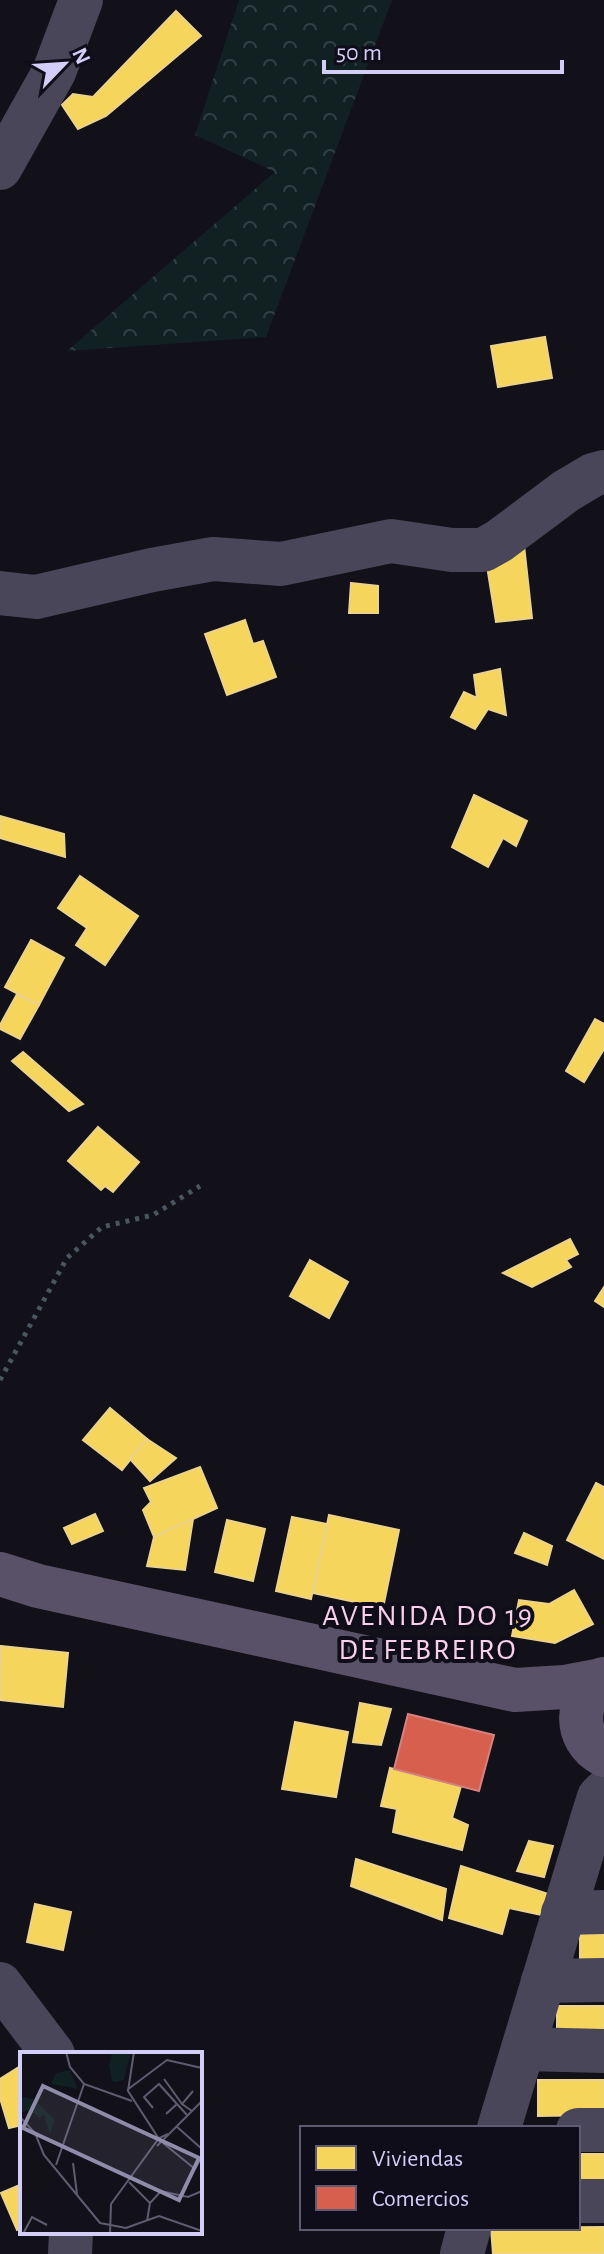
<svg xmlns="http://www.w3.org/2000/svg" width="604" height="2254" font-family="'Alegreya Sans',sans-serif">
<style>
.forest{fill:url(#forest-crowns)}
.homes{fill:#f6d55c;stroke:#ebd38b;stroke-width:2}
.shops{fill:#d6604d;stroke:#d58180;stroke-width:2}
.lines{fill:none;stroke-linecap:round;stroke-linejoin:round}
.path{stroke:#4a565f;stroke-width:5;stroke-dasharray:4 6;stroke-linecap:butt}
.minor{stroke:#484658;stroke-width:44}
.major{stroke:#595168;stroke-width:44}
.labels{text-anchor:middle;stroke-width:8;stroke-linejoin:round;paint-order:stroke}
.neighbourhood-label{font-size:30px;letter-spacing:2px;fill:#f8d0ea;stroke:#100d1b}
.inset-road{fill:none;stroke:#5f5c72;stroke-width:2}
.view{fill:#8f8caa;fill-opacity:0.15;stroke:#8f8caa;stroke-width:4}
.inset-edge{fill:none;stroke:#d2cef8;stroke-width:4}
</style>
<defs>
<pattern id="forest-crowns" width="20" height="18" patternUnits="userSpaceOnUse" patternTransform="scale(2)"><rect width="20" height="18" fill="#112122"/><path d="M2 6a3 3 0 1 1 6 0M12 15a3 3 0 1 1 6 0" fill="none" stroke="#334043"/></pattern>
</defs>
<rect width="100%" height="100%" fill="#121018"/>
<polygon class="forest" points="239,0 392,0 266,337 67,351 275,172 195,135"/>
<g class="homes">
<polygon points="176,11 201,36 106,116 78,129 62,105 73,94 93,97"/>
<polygon points="545,337 552,378 498,387 491,346"/>
<polygon points="523,536 532,618 496,622 486,560"/>
<polygon points="351,583 378,586 378,613 349,613"/>
<polygon points="245,620 253,644 263,641 276,677 227,695 205,634"/>
<polygon points="500,669 506,715 488,709 475,729 451,717 464,692 477,698 474,675"/>
<polygon points="474,795 527,821 516,846 503,838 488,867 452,847"/>
<polygon points="0,816 64,834 65,857 0,838"/>
<polygon points="80,876 138,916 105,965 76,945 87,928 58,908"/>
<polygon points="31,940 64,958 39,1005 5,987"/>
<polygon points="17,994 39,1005 20,1039 0,1029 0,1025"/>
<polygon points="595,1019 604,1024 604,1049 584,1082 566,1071"/>
<polygon points="23,1052 83,1104 69,1111 12,1061"/>
<polygon points="98,1127 139,1162 113,1192 105,1186 101,1190 68,1161"/>
<polygon points="570,1239 578,1254 566,1260 571,1267 532,1287 503,1273"/>
<polygon points="310,1260 348,1282 329,1318 290,1296"/>
<polygon points="604,1287 604,1307 595,1301"/>
<polygon points="110,1408 147,1439 122,1470 83,1440"/>
<polygon points="147,1439 176,1458 150,1481 130,1459"/>
<polygon points="200,1467 217,1508 154,1537 143,1510 151,1502 144,1488"/>
<polygon points="596,1483 604,1487 604,1559 567,1540"/>
<polygon points="95,1514 103,1531 72,1544 64,1528"/>
<polygon points="329,1515 399,1530 383,1608 313,1593"/>
<polygon points="292,1517 327,1524 311,1599 276,1591"/>
<polygon points="193,1519 185,1570 147,1566 154,1537"/>
<polygon points="227,1520 265,1529 253,1581 215,1572"/>
<polygon points="524,1533 552,1546 547,1565 515,1553"/>
<polygon points="574,1590 593,1624 555,1643 512,1636 519,1600 549,1604"/>
<polygon points="1,1646 68,1653 63,1707 0,1700"/>
<polygon points="360,1703 391,1709 381,1745 353,1742"/>
<polygon points="295,1722 348,1732 336,1797 282,1789"/>
<polygon points="390,1768 461,1786 452,1818 468,1825 462,1850 393,1832 397,1809 381,1806"/>
<polygon points="529,1841 553,1846 544,1877 517,1871"/>
<polygon points="356,1859 446,1889 442,1920 351,1886"/>
<polygon points="461,1866 548,1894 542,1915 509,1908 502,1934 449,1918"/>
<polygon points="35,1904 71,1912 63,1950 27,1942"/>
<rect x="580" y="1934" width="24" height="36"/>
<polygon points="557,2006 604,2006 604,2041 557,2042"/>
<polygon points="22,2065 22,2125 9,2128 0,2098 0,2079"/>
<polygon points="538,2080 604,2080 604,2115 538,2116"/>
<rect x="578" y="2154" width="26" height="35"/>
<polygon points="22,2184 22,2228 17,2230 1,2193"/>
<polygon points="604,2227 604,2254 493,2254 491,2228"/>
</g>
<polygon class="shops" points="408,1714 494,1735 479,1791 394,1769"/>
<g class="lines">
<polyline class="path" points="0,1380 67,1258 102,1227 153,1215 200,1186"/>
<g class="minor">
<polyline points="0,168 54,72 81,0"/>
<polyline points="0,593 36,597 152,570 213,559 281,564 391,541 452,550 483,550 499,541 566,491 593,475 604,472"/>
<polyline points="563,1913 604,1912"/>
<polyline points="543,1981 604,1980"/>
<polyline points="0,1984 53,2054"/>
<polyline points="523,2049 604,2051"/>
<polyline points="499,2128 593,1816 599,1797 604,1792"/>
<polyline points="578,2130 604,2130"/>
<polyline points="578,2201 604,2201"/>
<polyline points="70,2254 71,2232"/>
<polyline points="462,2254 469,2228"/>
</g>
<g class="major">
<polyline points="0,1574 38,1586 515,1690 564,1687 601,1680"/>
<path d="M604 1679C575 1697 572 1738 604 1755"/>
</g>
</g>
<g class="labels">
<g class="neighbourhood-label">
<text x="428" y="1625">AVENIDA DO 19<tspan x="428" dy="34">DE FEBREIRO</tspan></text>
</g>
</g>
<g transform="translate(20 2052)">
<rect width="182" height="182" fill="#121018"/>
<path d="M50 18 58 37 31 32 36 21Z" fill="#112122"/>
<path d="M0 44 15 48 35 68 30 82 24 63 19 66 10 58 0 61Z" fill="#112122"/>
<path d="M92 0H111L104 28 97 30 92 29 89 13Z" fill="#112122"/>
<path class="inset-road" d="M46 0 50 15 64 32 112 49M114 0 108 39 139 87M144 27 162 52M107 38 147 8 182 16M133 56 124 45 139 32 157 52M172 59 162 52 173 39M146 62 157 52 167 63M0 65 15 81 24 103 80 171 106 176 139 164 182 179M156 74 182 97M143 91 175 117 182 104M137 94 182 49M53 111 57 142M36 113 64 32M109 130 130 151 127 169M130 151 141 139 168 145 182 139M3 182 12 165 27 173M90 182 91 152 139 86 148 82"/>
<path class="view" d="M23 34 179 106 159 148 3 76Z"/>
<rect width="182" height="182" class="inset-edge"/>
</g>
<rect x="300" y="2126" width="280" height="104" fill="#100d1b" stroke="#5e5a73" stroke-width="2"/>
<rect x="316" y="2146" width="40" height="24" fill="#f6d55c" stroke="#5e5a73" stroke-width="2"/>
<text x="372" y="2166" font-size="24" fill="#d2cef8">Viviendas</text>
<rect x="316" y="2186" width="40" height="24" fill="#d6604d" stroke="#5e5a73" stroke-width="2"/>
<text x="372" y="2206" font-size="24" fill="#d2cef8">Comercios</text>
<g transform="translate(64 64) rotate(65)" stroke="#100d1b" stroke-width="6" paint-order="stroke">
<path d="M0-6L14 30L0 20L-14 30Z" fill="#d2cef8"/>
<text y="-12" font-size="22" font-weight="bold" text-anchor="middle" fill="#d2cef8">N</text>
</g>
<path d="M324 60v12h238v-12" fill="none" stroke="#d2cef8" stroke-width="4"/>
<text x="336" y="60" font-size="24" fill="#d2cef8" stroke="#100d1b" stroke-width="6" paint-order="stroke">50 m</text>
</svg>
